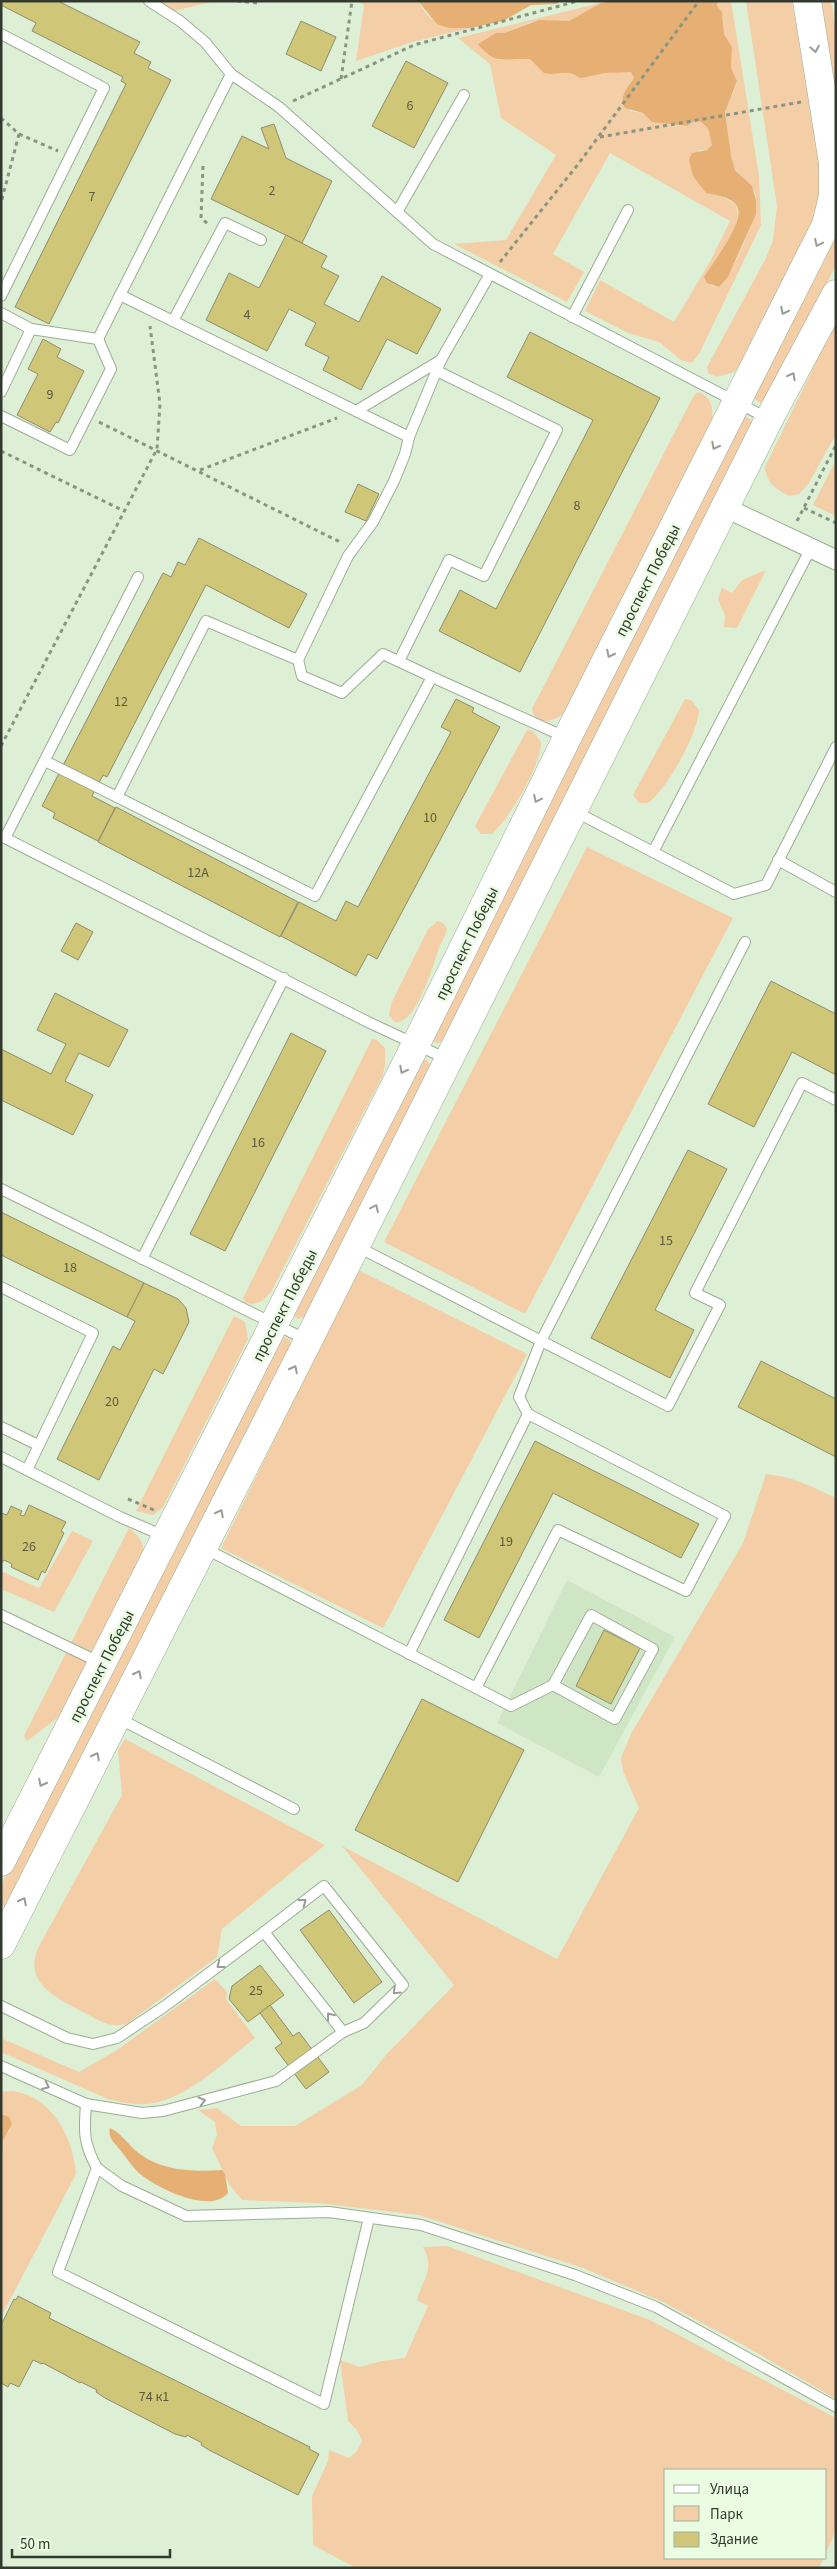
<svg xmlns="http://www.w3.org/2000/svg" width="837" height="2569" font-family="'Source Sans 3',sans-serif">
<style>
.built{fill:#cfe6c5}
.green{fill:#f4cea7}
.forest{fill:#e6af74}
.building{fill:#d0c678;stroke:#8f8c6f}
.lines{fill:none;stroke-linecap:round;stroke-linejoin:round}
.service-casing{stroke:#9bad94;stroke-width:12}
.minor-casing{stroke:#9bad94;stroke-width:21}
.secondary-casing{stroke:#9bad94;stroke-width:29}
.path{stroke:#889583;stroke-width:3;stroke-dasharray:4 4;stroke-linecap:butt}
.service{stroke:#fff;stroke-width:10}
.minor{stroke:#fff;stroke-width:19}
.secondary{stroke:#fff;stroke-width:28}
.oneway{stroke:#989c97}
.labels{text-anchor:middle;stroke-width:5;stroke-linejoin:round;paint-order:stroke}
.number-label{font-size:14px;fill:#5a5c41}
.street-label{font-size:16px;fill:#32392f;stroke:#eafde3}
</style>
<rect width="100%" height="100%" fill="#ddf0d5"/>
<polygon class="built" points="567,1580 675,1637 599,1777 497,1723"/>
<g class="green">
<polygon points="160,1 215,1 174,11"/>
<path d="M357 1H418C430 24 446 29 470 28L412 42 356 61 364 5Z"/>
<path d="M608 1H614L601 4 569 21 531 22 504 33H496L497 60 530 59C543 71 550 77 570 73L575 76 625 71 631 72 635 77 623 95 630 111 643 113C651 123 674 126 687 126L697 119C714 134 707 124 712 145L707 150H699C696 202 700 181 736 205 745 231 715 256 704 277L712 286 719 287C732 275 762 211 755 193 750 180 736 175 732 162 730 156 725 115 726 109 729 99 735 91 737 81L731 68 732 47 724 34 723 19 717 6 718 1H731L759 176 761 225 700 352 692 363 681 360 659 342 628 333 585 311 600 280 674 322 711 260 730 221 610 153 553 254 584 272 567 302 454 244 506 240 556 155 501 118 490 64 458 38Z"/>
<polygon points="746,1 791,1 793,6 822,179 816,215 743,363 734,372 717,377 708,373 707,367 766,258 773,240 777,206"/>
<polygon points="818,1 831,1 836,29 836,87 832,85"/>
<polygon points="836,232 836,265 769,396 763,403 758,402 753,396 755,392 825,260"/>
<path d="M836 321V434L809 483 799 494 790 496C777 491 766 482 765 467Z"/>
<path d="M698 392C713 397 713 410 712 423L566 712C554 720 543 727 533 714L532 709 694 395Z"/>
<polygon points="746,417 753,421 447,1034 441,1042 436,1043 432,1040 431,1035 741,421"/>
<polygon points="836,460 836,516 813,505"/>
<polygon points="766,570 737,628 724,627 725,616 718,599 722,588 732,593 742,580"/>
<path d="M685 699 691 700 699 710C698 734 667 789 648 803H639L633 795Z"/>
<path d="M527 730 533 731 541 742C541 766 510 817 492 834H481L475 826Z"/>
<polygon points="587,847 733,918 525,1314 384,1242"/>
<path d="M438 921 443 923 447 929C445 938 439 945 437 954 432 969 415 1026 395 1022L389 1016 391 1004 428 929Z"/>
<path d="M372 1039 377 1040 385 1048V1066L382 1077 272 1290C266 1299 258 1306 246 1303L243 1298Z"/>
<polygon points="423,1060 427,1060 431,1066 306,1316 298,1319 292,1314"/>
<polygon points="358,1270 527,1354 383,1628 221,1548"/>
<polygon points="234,1316 245,1322 248,1339 163,1507 153,1515 136,1511"/>
<polygon points="284,1337 290,1340 291,1345 6,1907 1,1905 1,1885 275,1344"/>
<path d="M766 1474C791 1476 813 1487 836 1498V2399L745 2346 663 2302 583 2268 419 2215 317 2203 242 2200 229 2184 212 2148 217 2135 215 2122 198 2110 217 2108 241 2126H295L362 2085 386 2055 454 1985 342 1846 557 1959 639 1808 623 1771 621 1758 631 1734 743 1543Z"/>
<path d="M129 1528C138 1534 143 1542 144 1553L65 1712 27 1741 24 1736Z"/>
<polygon points="72,1531 93,1541 54,1612 1,1589 1,1571 39,1588"/>
<path d="M125 1739 325 1845 222 1929 217 1957 128 2023C111 2030 97 2019 81 2011 55 1997 22 1982 39 1946L122 1795 118 1750Z"/>
<path d="M215 1979 227 1992 226 1999 255 2038C226 2060 194 2093 158 2102 142 2107 123 2103 108 2099L1 2052 3 2039 79 2072 117 2050Z"/>
<path d="M12 2091C52 2096 73 2137 76 2174L1 2317V2163L3 2141 10 2130 9 2117 1 2114V2092Z"/>
<path d="M447 2246 650 2320 836 2418V2530L826 2553V2470H666V2558H824L819 2568H356L313 2545 312 2496 328 2461 329 2450 349 2458 357 2451 362 2441 357 2430 348 2421 340 2360 360 2367 382 2361 405 2358 428 2306 417 2300C422 2279 436 2270 423 2247Z"/>
</g>
<g class="forest">
<polygon points="418,1 560,1 557,4 531,5 503,21 470,28 449,28 437,24"/>
<path d="M614 1H718L717 6 722 12 724 34 732 47 731 68 737 81 725 112 731 156 735 170 752 186 756 200V214L728 277 719 287 707 283 704 277C712 263 746 222 737 206 732 197 715 195 706 193L693 176 689 160 692 153 707 150 712 145C707 126 713 132 697 119L687 126 652 122 643 113 625 108C618 96 628 88 634 78L631 72 605 73 581 78 570 73 550 74 544 73 530 59C503 58 496 66 478 44L496 33H504L539 20 569 21 601 3Z"/>
<polygon points="1,2114 9,2117 12,2124 3,2141 1,2163"/>
<path d="M110 2128C121 2133 127 2143 136 2151 160 2171 192 2172 222 2170L225 2174 228 2193C211 2214 162 2190 144 2177 135 2171 128 2160 121 2151 116 2144 107 2138 110 2128Z"/>
</g>
<g class="building">
<polygon points="1,1 58,1 140,42 134,53 151,62 148,68 171,80 49,324 15,307 126,84 121,81 123,77 32,31 36,23 1,5"/>
<polygon points="301,21 336,37 321,71 286,54"/>
<polygon points="406,61 448,83 414,148 372,126"/>
<polygon points="274,124 286,158 332,181 302,243 211,199 242,136 269,149 261,128"/>
<polygon points="286,235 327,256 321,267 339,276 324,304 359,322 382,276 441,309 417,354 387,339 361,390 323,370 329,357 305,345 316,323 289,309 267,351 206,320 229,273 259,288"/>
<polygon points="530,332 660,398 520,672 439,631 460,590 496,609 593,420 507,377"/>
<polygon points="43,339 61,349 57,357 84,371 58,423 56,422 50,432 17,415 38,374 28,369"/>
<polygon points="358,484 379,494 366,521 345,512"/>
<polygon points="199,538 307,594 289,628 206,585 107,777 103,775 92,796 115,808 98,841 53,818 55,813 42,806 163,573 171,577 178,562 185,565"/>
<polygon points="456,699 474,708 472,712 500,727 377,959 368,954 356,976 281,936 299,902 336,921 346,901 358,907 451,732 441,727"/>
<polygon points="116,807 298,902 280,937 98,842"/>
<polygon points="76,923 93,932 78,960 61,951"/>
<polygon points="771,981 836,1014 836,1075 792,1052 754,1127 708,1104"/>
<polygon points="55,993 128,1030 109,1067 79,1053 65,1081 93,1095 73,1135 1,1100 1,1049 51,1074 66,1044 37,1030"/>
<polygon points="291,1033 326,1051 225,1251 190,1234"/>
<polygon points="688,1150 727,1169 655,1310 694,1330 670,1378 591,1338"/>
<polygon points="1,1212 144,1283 127,1317 1,1255"/>
<polygon points="144,1283 178,1299 186,1308 189,1322 163,1374 154,1369 99,1480 57,1459 113,1346 120,1350 131,1329 135,1321 127,1317"/>
<polygon points="761,1361 836,1399 836,1457 738,1407"/>
<polygon points="535,1441 699,1524 681,1558 553,1493 479,1638 444,1620"/>
<polygon points="29,1505 66,1522 61,1531 64,1533 45,1573 42,1571 38,1580 11,1567 12,1564 4,1560 1,1564 1,1513 7,1515 11,1506 22,1511 20,1515 24,1516"/>
<polygon points="604,1630 640,1648 611,1704 576,1686"/>
<polygon points="422,1699 524,1750 458,1882 355,1830"/>
<polygon points="329,1910 382,1982 354,2003 300,1930"/>
<polygon points="260,1965 284,1995 248,2022 229,1999 232,1986"/>
<polygon points="270,2005 293,2036 299,2032 329,2072 306,2089 275,2048 282,2043 260,2013"/>
<polygon points="18,2296 51,2313 49,2318 310,2447 309,2449 319,2454 298,2495 209,2450 201,2445 202,2443 187,2435 186,2437 175,2434 105,2398 96,2392 97,2390 81,2382 80,2383 43,2363 42,2364 33,2360 19,2387 10,2383 8,2387 1,2383 1,2325 14,2299 16,2300"/>
</g>
<g class="lines">
<defs>
<g id="service">
<polyline points="149,1 180,21 205,42 231,74 279,107 433,244 767,418"/>
<polyline points="1,34 104,88 1,296"/>
<polyline points="397,212 464,95"/>
<polyline points="120,295 409,437 441,360 490,274"/>
<polyline points="1,313 31,329 98,339 231,74"/>
<polyline points="572,317 628,210"/>
<polyline points="173,321 225,223 261,240"/>
<polyline points="1,392 31,329"/>
<polyline points="356,411 441,360"/>
<polyline points="1,416 70,450 111,369 98,339"/>
<polyline points="298,660 348,556 373,522 394,481 405,454 409,437"/>
<polyline points="399,661 449,560 484,576 557,430 437,371"/>
<polyline points="45,761 315,896 432,677 565,737"/>
<polyline points="117,797 206,621 298,660 302,676 342,693 383,654 432,677"/>
<polyline points="574,811 734,894 766,885 836,747"/>
<polyline points="1,836 368,1022 447,1059"/>
<polyline points="5,838 138,577"/>
<polyline points="653,852 811,548"/>
<polyline points="778,860 836,892"/>
<polyline points="1,1189 307,1340"/>
<polyline points="356,1246 668,1406 720,1305 695,1293 802,1083 836,1100"/>
<polyline points="142,1259 284,978"/>
<polyline points="1,1287 93,1333 27,1470"/>
<polyline points="528,1414 519,1397 541,1341 745,942"/>
<polyline points="1,1427 38,1445"/>
<polyline points="1,1457 120,1517 166,1537"/>
<polyline points="204,1548 511,1706 553,1685"/>
<polyline points="1,1615 101,1663"/>
<polygon points="591,1615 653,1649 615,1719 553,1685"/>
<polyline points="409,1654 528,1414 725,1516 686,1591 558,1530 476,1688"/>
<polyline points="116,1717 294,1809"/>
<polyline points="264,1932 324,1886 403,1985 364,2023 343,2032"/>
<polyline points="1,2006 67,2038 93,2044 117,2038 165,2006 264,1932 343,2032 276,2081 163,2111 142,2113 86,2104 1,2066"/>
<path d="M86 2104C84 2131 83 2143 97 2168L58 2272 324 2404 369 2218"/>
<polyline points="97,2168 122,2186 186,2216 329,2212 421,2225 575,2275 656,2307 836,2407"/>
</g>
<polyline id="minor" points="726,508 836,560"/>
<g id="secondary">
<polyline points="1,1862 416,1044 567,738 826,225 833,196 833,163 807,1"/>
<polyline points="1,1945 308,1341 769,419 836,294"/>
</g>
</defs>
<use href="#service" class="service-casing"/>
<use href="#minor" class="minor-casing"/>
<use href="#secondary" class="secondary-casing"/>
<g class="path">
<polyline points="237,1 258,3 261,1"/>
<polyline points="341,79 352,1"/>
<polyline points="293,101 414,45 578,1"/>
<polyline points="1,118 19,134 1,203"/>
<polyline points="19,134 58,151"/>
<polyline points="600,137 801,102"/>
<polyline points="203,166 201,218 208,224"/>
<polyline points="500,262 579,163 699,1"/>
<polyline points="99,422 340,542"/>
<polyline points="1,451 124,511"/>
<polyline points="200,470 337,418"/>
<polyline points="804,508 836,523"/>
<polyline points="797,521 836,445"/>
<polyline points="1,746 157,449 160,404 150,326"/>
<polyline points="128,1499 154,1510"/>
</g>
<use href="#service" class="service"/>
<use href="#minor" class="minor"/>
<use href="#secondary" class="secondary"/>
</g>
<defs><path id="oneway-chevron" d="M-2-3.5L2.5 0L-2 3.5" fill="none" stroke-width="1.6" stroke-linecap="round" stroke-linejoin="round" transform="scale(1.25)"/></defs>
<g class="oneway">
<use href="#oneway-chevron" transform="translate(815 49) rotate(80)"/>
<use href="#oneway-chevron" transform="translate(818 243) rotate(115)"/>
<use href="#oneway-chevron" transform="translate(784 311) rotate(117)"/>
<use href="#oneway-chevron" transform="translate(792 376) rotate(-62)"/>
<use href="#oneway-chevron" transform="translate(715 446) rotate(117)"/>
<use href="#oneway-chevron" transform="translate(610 654) rotate(117)"/>
<use href="#oneway-chevron" transform="translate(537 799) rotate(116)"/>
<use href="#oneway-chevron" transform="translate(403 1070) rotate(117)"/>
<use href="#oneway-chevron" transform="translate(375 1208) rotate(-64)"/>
<use href="#oneway-chevron" transform="translate(294 1369) rotate(-63)"/>
<use href="#oneway-chevron" transform="translate(220 1513) rotate(-63)"/>
<use href="#oneway-chevron" transform="translate(138 1674) rotate(-63)"/>
<use href="#oneway-chevron" transform="translate(96 1756) rotate(-63)"/>
<use href="#oneway-chevron" transform="translate(42 1783) rotate(117)"/>
<use href="#oneway-chevron" transform="translate(23 1901) rotate(-63)"/>
<use href="#oneway-chevron" transform="translate(303 1902) rotate(-37)"/>
<use href="#oneway-chevron" transform="translate(220 1965) rotate(143)"/>
<use href="#oneway-chevron" transform="translate(396 1991) rotate(136)"/>
<use href="#oneway-chevron" transform="translate(330 2016) rotate(-128)"/>
<use href="#oneway-chevron" transform="translate(46 2086) rotate(25)"/>
<use href="#oneway-chevron" transform="translate(202 2101) rotate(-14)"/>
</g>
<g class="labels">
<g class="number-label">
<text x="410" y="110">6</text>
<text x="272" y="195">2</text>
<text x="92" y="201">7</text>
<text x="247" y="319">4</text>
<text x="50" y="399">9</text>
<text x="577" y="510">8</text>
<text x="121" y="706">12</text>
<text x="430" y="822">10</text>
<text x="198" y="877">12А</text>
<text x="258" y="1147">16</text>
<text x="666" y="1245">15</text>
<text x="70" y="1272">18</text>
<text x="112" y="1406">20</text>
<text x="506" y="1546">19</text>
<text x="29" y="1551">26</text>
<text x="256" y="1995">25</text>
<text x="154" y="2401">74 к1</text>
</g>
<g class="street-label">
<text transform="translate(647 580) rotate(-63)" y="6">проспект Победы</text>
<text transform="translate(466 943) rotate(-64)" y="6">проспект Победы</text>
<text transform="translate(284 1305) rotate(-63)" y="6">проспект Победы</text>
<text transform="translate(101 1666) rotate(-63)" y="6">проспект Победы</text>
</g>
</g>
<rect width="837" height="2569" fill="none" stroke="#32392f" stroke-width="5"/>
<rect x="664" y="2469" width="162" height="90" fill="#eafde3" stroke="#a0af9b"/>
<rect x="674" y="2485" width="25" height="8" fill="#ffffff" stroke="#a0af9b"/>
<text x="710" y="2494" font-size="15" fill="#32392f">Улица</text>
<rect x="674" y="2506" width="25" height="15" fill="#f4cea7" stroke="#a0af9b"/>
<text x="710" y="2519" font-size="15" fill="#32392f">Парк</text>
<rect x="674" y="2532" width="25" height="15" fill="#d0c678" stroke="#a0af9b"/>
<text x="710" y="2544" font-size="15" fill="#32392f">Здание</text>
<path d="M12 2549v8h158v-8" fill="none" stroke="#32392f" stroke-width="2.5"/>
<text x="20" y="2549" font-size="15" fill="#32392f" stroke="#eafde3" stroke-width="4" paint-order="stroke">50 m</text>
</svg>
